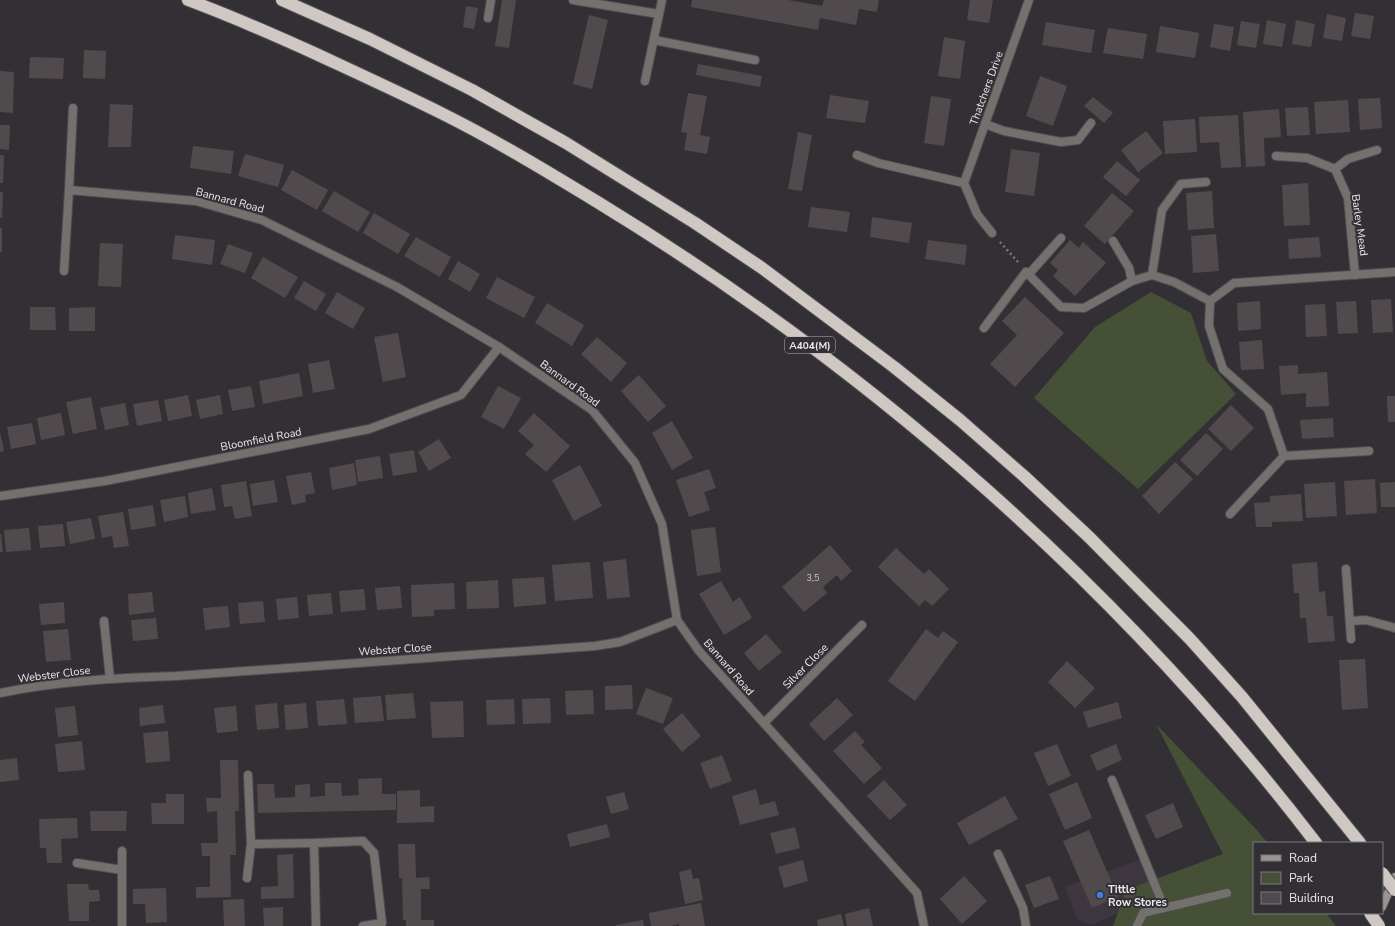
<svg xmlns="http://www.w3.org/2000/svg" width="1395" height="926" font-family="'Nunito Sans',sans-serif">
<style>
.built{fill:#3e3641}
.green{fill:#465037}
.building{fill:#514a4d}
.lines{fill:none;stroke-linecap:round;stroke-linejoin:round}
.lane-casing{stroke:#504d52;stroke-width:10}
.street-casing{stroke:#504d52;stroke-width:10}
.secondary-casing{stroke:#504d52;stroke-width:10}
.highway-casing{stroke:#504d52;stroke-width:14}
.path{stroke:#7c797d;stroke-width:2.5;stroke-dasharray:2 3;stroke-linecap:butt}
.lane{stroke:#73716e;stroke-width:8}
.street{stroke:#73716e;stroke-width:8}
.secondary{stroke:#999490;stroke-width:8}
.highway{stroke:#cfc8c2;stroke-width:12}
.highway-bridge-casing{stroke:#504d52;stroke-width:14;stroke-linecap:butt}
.highway-bridge{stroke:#cfc8c2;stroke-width:12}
.shop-dot{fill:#3f7fe0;stroke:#333035;stroke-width:1.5}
.labels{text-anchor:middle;stroke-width:4;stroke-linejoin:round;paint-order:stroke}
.number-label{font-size:9px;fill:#c4c0c4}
.shield{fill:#333035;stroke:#b3b0b4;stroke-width:1}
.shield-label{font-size:10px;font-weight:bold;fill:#eae7eb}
.street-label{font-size:11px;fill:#eae7eb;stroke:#333035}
.poi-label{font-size:11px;font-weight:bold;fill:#eae7eb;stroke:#333035;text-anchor:start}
</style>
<rect width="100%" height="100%" fill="#333035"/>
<polygon class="built" points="1142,859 1156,897 1091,925 1077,919 1065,887"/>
<g class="green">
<polygon points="1151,292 1191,313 1207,361 1236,394 1138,489 1034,398 1095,327"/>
<polygon points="1156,724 1255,828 1268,843 1254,843 1254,913 1326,913 1336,926 1113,926 1126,890 1223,854"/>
</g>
<g class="building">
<polygon points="502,0 516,0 509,48 495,46"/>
<polygon points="692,0 788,0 822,6 824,0 879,0 877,12 859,9 856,25 820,18 818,30 691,7"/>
<polygon points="970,0 993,0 989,23 967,20"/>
<polygon points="466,6 478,8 474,29 463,27"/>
<polygon points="1355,13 1374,16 1370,39 1351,36"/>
<polygon points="1327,14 1346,18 1342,41 1323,38"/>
<polygon points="589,15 608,20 592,89 573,84"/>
<polygon points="1267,20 1286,24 1282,47 1263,44"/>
<polygon points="1296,20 1315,24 1311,47 1292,44"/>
<polygon points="1241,21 1260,24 1256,48 1237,45"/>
<polygon points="1046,22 1095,30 1091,53 1042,45"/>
<polygon points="1214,24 1234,27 1230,51 1210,47"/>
<polygon points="1160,26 1199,33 1195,58 1156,52"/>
<polygon points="1108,28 1147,34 1143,59 1103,53"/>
<polygon points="944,37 965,41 960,79 938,76"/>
<polygon points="84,50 106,51 105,79 83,78"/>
<polygon points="30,57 64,58 63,79 29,78"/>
<polygon points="698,64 762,76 760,87 696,75"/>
<polygon points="0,71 14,72 13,113 0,112"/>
<polygon points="1040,76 1067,86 1053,126 1026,116"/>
<polygon points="688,93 707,96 700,135 710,137 707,154 684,150 687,133 681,132"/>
<polygon points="830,95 869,101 865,123 826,118"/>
<polygon points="931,96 951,99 944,146 924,143"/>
<polygon points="1093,97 1113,113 1104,123 1084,106"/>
<polygon points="1380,98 1382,128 1360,130 1358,99"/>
<polygon points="1348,100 1350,132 1316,134 1314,102"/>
<polygon points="110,104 133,105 131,147 108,147"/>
<polygon points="1308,107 1310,135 1287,136 1285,108"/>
<polygon points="1279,109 1281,137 1264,138 1265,166 1246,167 1243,112"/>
<polygon points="1238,115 1241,167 1221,168 1219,142 1200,143 1199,117"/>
<polygon points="1195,119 1197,152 1165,154 1163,121"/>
<polygon points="0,125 10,125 9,150 0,149"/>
<polygon points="1146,131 1163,153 1138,172 1121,150"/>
<polygon points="798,132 812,135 802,191 788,189"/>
<polygon points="193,146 234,151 231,174 190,168"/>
<polygon points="1011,149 1040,153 1034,196 1005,192"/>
<polygon points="245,154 284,165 278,187 238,176"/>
<polygon points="0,155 4,155 3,183 0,183"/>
<polygon points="1117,161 1140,180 1126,196 1103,177"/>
<polygon points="292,170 328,190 317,210 281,190"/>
<polygon points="1308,183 1310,225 1284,226 1282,185"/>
<polygon points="334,191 370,212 358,232 322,211"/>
<polygon points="1212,191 1214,228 1188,230 1186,193"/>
<polygon points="0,192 3,192 2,218 0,218"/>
<polygon points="1112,193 1134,211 1105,244 1084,226"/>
<polygon points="811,207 850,212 847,232 808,227"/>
<polygon points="374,213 410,234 398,254 363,233"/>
<polygon points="872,217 912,223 909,243 870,237"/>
<rect x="0" y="228" width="2" height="24"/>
<polygon points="1216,234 1219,271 1193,273 1191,236"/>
<polygon points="175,235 215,240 212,265 172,259"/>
<polygon points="416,237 451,257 440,277 404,256"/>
<polygon points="1319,237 1321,257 1289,259 1288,239"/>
<polygon points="928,240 967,245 965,265 925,259"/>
<polygon points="1070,240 1079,248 1083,242 1106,263 1075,296 1053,276 1058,270 1050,263"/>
<polygon points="100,243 123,244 121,287 98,286"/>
<polygon points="228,244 253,253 245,273 220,264"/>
<polygon points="263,257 298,277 285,298 251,278"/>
<polygon points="458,261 480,274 470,292 448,279"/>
<polygon points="497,277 535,297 524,318 486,298"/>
<polygon points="304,281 326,294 316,311 294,298"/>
<polygon points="337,292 365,308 353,329 325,313"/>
<polygon points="1025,297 1064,333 1015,387 990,364 1017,335 1002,321"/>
<polygon points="1391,299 1393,332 1373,333 1371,300"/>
<polygon points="1260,301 1261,329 1238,331 1237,303"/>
<polygon points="1356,301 1358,333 1338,334 1336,302"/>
<polygon points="547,303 584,325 572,346 535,323"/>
<polygon points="1325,304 1327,336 1306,337 1305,305"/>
<polygon points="30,307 55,307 56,330 30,330"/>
<polygon points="95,307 95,331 69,331 69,308"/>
<polygon points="398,333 406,377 383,382 374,337"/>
<polygon points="597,337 627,363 611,382 581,354"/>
<polygon points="1262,340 1264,369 1241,370 1239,342"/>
<polygon points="329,360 335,389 313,393 308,364"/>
<polygon points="1298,365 1298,374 1327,372 1329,406 1306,407 1306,393 1281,395 1279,366"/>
<polygon points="299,373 303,396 263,404 259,381"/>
<polygon points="639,375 666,406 648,422 621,391"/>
<polygon points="251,386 255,407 232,411 228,390"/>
<polygon points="498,386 521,398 504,429 481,417"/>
<polygon points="188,395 192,416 168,421 164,400"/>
<polygon points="220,395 223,414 200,419 196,400"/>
<polygon points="1387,396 1395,396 1395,422 1388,422"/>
<polygon points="91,397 97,429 73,434 66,402"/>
<polygon points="158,400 162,421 137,426 133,404"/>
<polygon points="125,403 129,425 105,430 100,408"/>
<polygon points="1231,405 1254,428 1231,451 1208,429"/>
<polygon points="61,413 65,435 41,440 37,418"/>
<polygon points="534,413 570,446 546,472 525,454 534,445 518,431"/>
<polygon points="1333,418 1334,437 1302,439 1300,420"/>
<polygon points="672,421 693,458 672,470 652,433"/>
<polygon points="32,423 36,444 11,449 7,427"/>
<polygon points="0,432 4,451 0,452"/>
<polygon points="1206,433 1223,449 1197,476 1180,460"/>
<polygon points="439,439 451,458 429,471 418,452"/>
<polygon points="414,450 417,472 393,476 389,454"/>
<polygon points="380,456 383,478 358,482 355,460"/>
<polygon points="1175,462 1193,479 1159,514 1142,496"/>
<polygon points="354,463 357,485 332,490 329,468"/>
<polygon points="580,465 602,506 574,521 552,480"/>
<polygon points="709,469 716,488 704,492 710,510 689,517 676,480"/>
<polygon points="311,472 315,493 305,495 306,502 292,505 286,476"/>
<polygon points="1375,479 1377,513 1346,515 1344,481"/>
<polygon points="274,480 278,502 253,506 250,484"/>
<polygon points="246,481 252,516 235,519 232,506 224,507 221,485"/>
<polygon points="1335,482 1337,516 1306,518 1304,484"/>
<polygon points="1395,482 1395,507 1381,507 1380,483"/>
<polygon points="212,488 216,510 191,514 188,493"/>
<polygon points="1301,494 1303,521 1272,522 1272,527 1256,527 1254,503 1270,502 1270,496"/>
<polygon points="185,496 188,517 164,522 160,500"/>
<polygon points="153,505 156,526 131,530 128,509"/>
<polygon points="123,512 129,546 114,548 112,536 102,538 98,516"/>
<polygon points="91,518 95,539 70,544 66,522"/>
<polygon points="63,524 65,546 40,548 38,526"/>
<polygon points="715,527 721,572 697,576 691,530"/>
<polygon points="29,528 31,550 6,552 4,530"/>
<polygon points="0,534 1,534 3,552 0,552"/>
<polygon points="830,545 852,571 841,581 837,575 823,587 827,593 804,612 782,587"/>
<polygon points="896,548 924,574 929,569 949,589 932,606 925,600 919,606 878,567"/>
<polygon points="626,559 630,597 607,599 603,562"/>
<polygon points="590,562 593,598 555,601 552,565"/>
<polygon points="1317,562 1319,592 1325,591 1327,616 1333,616 1335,641 1308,643 1306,618 1300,618 1299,593 1294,593 1292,564"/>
<polygon points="544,577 546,604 514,607 512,579"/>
<polygon points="498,580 499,608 467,609 466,582"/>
<polygon points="721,581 733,602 740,597 752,618 724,635 699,594"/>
<polygon points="454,583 455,609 434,610 434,616 412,617 411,585"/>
<polygon points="400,586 402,608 377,610 375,588"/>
<polygon points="364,589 366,610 341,612 339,591"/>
<polygon points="152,592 154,612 129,615 128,594"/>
<polygon points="331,593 333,614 309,616 307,595"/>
<polygon points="297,597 299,618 278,620 276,599"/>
<polygon points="263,601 265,622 240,624 238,603"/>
<polygon points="64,602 65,623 41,625 39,604"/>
<polygon points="228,606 230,627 205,630 203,608"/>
<polygon points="156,618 158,639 133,641 131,620"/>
<polygon points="68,629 71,660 46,662 43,631"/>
<polygon points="926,629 938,638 943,631 958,642 915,701 888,681"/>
<polygon points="766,634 782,652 759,671 744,653"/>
<polygon points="1365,659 1368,708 1342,710 1339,660"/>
<polygon points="1067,661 1095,688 1075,708 1048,682"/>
<polygon points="632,685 633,709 605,710 605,686"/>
<polygon points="646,688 673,698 663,724 636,714"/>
<polygon points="593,690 594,714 566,715 565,691"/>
<polygon points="413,693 416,718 387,720 385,695"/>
<polygon points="381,696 384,721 355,723 353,698"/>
<polygon points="550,698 551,723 523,724 522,699"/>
<polygon points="837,698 853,715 824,741 809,724"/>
<polygon points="344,699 347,724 318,726 316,701"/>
<polygon points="514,699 515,724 487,725 486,700"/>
<polygon points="463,701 464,737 432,738 430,702"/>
<polygon points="1118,702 1122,718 1088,728 1083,712"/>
<polygon points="277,703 279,728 257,730 255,705"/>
<polygon points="306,703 308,728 286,730 284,705"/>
<polygon points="163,705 165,723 140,726 139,708"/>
<polygon points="75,706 78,735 58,737 55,708"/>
<polygon points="236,706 238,731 217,733 214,708"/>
<polygon points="682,713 701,736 682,752 663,729"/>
<polygon points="168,731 170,761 146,763 143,733"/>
<polygon points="855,731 865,742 861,745 882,768 864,784 833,751"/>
<polygon points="82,741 85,770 58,772 55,744"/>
<polygon points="1057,744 1071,776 1048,786 1034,753"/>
<polygon points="1116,744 1122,760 1097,771 1090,755"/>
<polygon points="722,755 732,781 710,789 700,763"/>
<polygon points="17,758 19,780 0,782 0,760"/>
<polygon points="220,760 238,760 239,811 235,811 236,855 230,855 231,897 196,898 196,887 210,887 210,856 202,856 201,843 218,843 217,811 207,812 206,798 221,798"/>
<polygon points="382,778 382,794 396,794 396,810 258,813 257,784 274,784 275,798 295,797 295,785 310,784 310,797 325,796 325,783 341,783 342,796 359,795 358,779"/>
<polygon points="884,780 907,805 890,820 867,796"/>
<polygon points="1077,782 1092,818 1065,830 1049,794"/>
<polygon points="756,789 760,805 775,801 779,815 740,825 732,796"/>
<polygon points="420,790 420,807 434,806 434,822 397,823 397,791"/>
<polygon points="624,792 629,809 611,814 606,797"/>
<polygon points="166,794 184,794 184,824 152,824 151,803 166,803"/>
<polygon points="1005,796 1018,819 969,845 957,823"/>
<polygon points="1173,803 1183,827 1156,839 1145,815"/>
<polygon points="90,811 127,811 126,831 91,831"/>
<polygon points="77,818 78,838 61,839 62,863 47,863 46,848 40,848 39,819"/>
<polygon points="607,824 610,837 570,847 567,834"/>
<polygon points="795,827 800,848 776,854 770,833"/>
<polygon points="1089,830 1118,897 1092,908 1063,841"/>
<polygon points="398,844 415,844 416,878 429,877 430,889 421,889 421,920 434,920 434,926 406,926 406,920 403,920 402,878 399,878"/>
<polygon points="293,854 294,898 261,899 261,887 278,886 277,855"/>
<polygon points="803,860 808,881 784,888 778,867"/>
<polygon points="691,869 693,879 699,878 703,900 685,904 679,872"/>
<polygon points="964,876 987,901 962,924 940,899"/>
<polygon points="1050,876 1059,899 1034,908 1025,885"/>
<polygon points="67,884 88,884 89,890 99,890 100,901 89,902 89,921 69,921"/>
<polygon points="166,888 167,922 146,923 145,904 133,904 133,889"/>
<polygon points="244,899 245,926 224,926 223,900"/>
<polygon points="701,903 705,926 679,926 679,924 671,926 651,926 649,913"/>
<polygon points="283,907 283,926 264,926 263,908"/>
<polygon points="869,908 873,926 847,926 845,914"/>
<polygon points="841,914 844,926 818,926 817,920"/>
<polygon points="643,920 644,926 616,926 616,925"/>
</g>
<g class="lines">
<defs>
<g id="lane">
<polyline points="573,0 659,14"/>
<polyline points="488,18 491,0"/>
<polyline points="654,40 755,60"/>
<polyline points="985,124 1004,131 1061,142 1078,140 1091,123"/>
<polyline points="1335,169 1348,159 1377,150"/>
<polyline points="1113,241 1129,268 1132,281"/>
<polyline points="1029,274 1061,238"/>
<polyline points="984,328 1026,272"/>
<polyline points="1112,780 1164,907"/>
<polyline points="998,854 1023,908 1026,926"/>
<polyline points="247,878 251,844"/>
<polyline points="1137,926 1143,913 1227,893"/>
</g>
<g id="street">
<polyline points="645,81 662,0"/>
<polyline points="857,155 878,163 964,183 977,214 992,233"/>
<polyline points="1276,156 1307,158 1335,169 1348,198 1355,275"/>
<polyline points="964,183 1029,0"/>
<polyline points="69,190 73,108"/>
<polyline points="64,271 69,190 196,201 262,220 397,287 499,347 592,410 635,463 662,524 677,620 699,651 917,893 924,926"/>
<polyline points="1026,272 1061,307 1084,308 1132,281 1152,275 1174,282 1210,301"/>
<polyline points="1152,275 1162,210 1181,184 1206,182"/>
<polyline points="1284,456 1268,409 1223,369 1209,326 1210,301 1234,283 1395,272"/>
<polyline points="0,496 105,481 369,429 461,395 499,347"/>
<polyline points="1230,514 1284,456 1369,451"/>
<polyline points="1346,569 1351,639"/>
<polyline points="104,621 110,679"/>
<polyline points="1350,621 1366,620 1395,628"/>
<path d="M0 693C58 681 117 678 176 676L595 646 620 642 677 620"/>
<polyline points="764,723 862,625"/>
<polyline points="248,775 251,844 314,843"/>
<polyline points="77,863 122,870 122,926"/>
<polyline points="122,870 122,851"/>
<polyline points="316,926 314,843 363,841 374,853 382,923 363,926"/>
</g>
<polyline id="secondary" points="1382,907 1395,877"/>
<g id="highway">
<path d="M188 0C231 16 272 34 314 53 357 73 401 93 443 114 497 141 548 172 599 203 874 371 1120 587 1316 843"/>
<polyline points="282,0 370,39 472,90 566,143 695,223 762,268 894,367 960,420 1025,477 1089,537 1190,639 1242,697 1360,843"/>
</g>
</defs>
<use href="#lane" class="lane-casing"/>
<use href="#street" class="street-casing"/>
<use href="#secondary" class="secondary-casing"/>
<use href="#highway" class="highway-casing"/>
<polyline class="path" points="1000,242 1018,262"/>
<use href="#lane" class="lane"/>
<use href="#street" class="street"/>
<use href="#secondary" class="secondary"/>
<use href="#highway" class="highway"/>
<defs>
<g id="highway-bridge">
<polyline points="1382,873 1395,890"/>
<polyline points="1370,913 1379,926"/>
</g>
</defs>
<use href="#highway-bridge" class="highway-bridge-casing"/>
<use href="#highway-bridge" class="highway-bridge"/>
</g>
<circle class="shop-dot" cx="1100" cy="895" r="4"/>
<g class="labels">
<g class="number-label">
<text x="813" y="581">3,5</text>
</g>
<rect class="shield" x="785" y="337" width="50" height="16" rx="3"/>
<g class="shield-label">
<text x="810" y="349">A404(M)</text>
</g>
<g class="street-label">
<text transform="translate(986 88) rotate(-70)" y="4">Thatchers Drive</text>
<text transform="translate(230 200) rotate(15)" y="4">Bannard Road</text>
<text transform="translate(1360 225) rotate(82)" y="4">Barley Mead</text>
<text transform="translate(570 383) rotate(36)" y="4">Bannard Road</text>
<text transform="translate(261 439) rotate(-11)" y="4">Bloomfield Road</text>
<text transform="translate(395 649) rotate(-4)" y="4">Webster Close</text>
<text transform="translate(805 666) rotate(-45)" y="4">Silver Close</text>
<text transform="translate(729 667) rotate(49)" y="4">Bannard Road</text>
<text transform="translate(54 674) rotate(-7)" y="4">Webster Close</text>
</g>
<g class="poi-label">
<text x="1108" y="893">Tittle<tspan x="1108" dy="13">Row Stores</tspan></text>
</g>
</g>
<rect x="1253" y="842" width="130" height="72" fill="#333035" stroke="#7c797e"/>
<rect x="1261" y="855" width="20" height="6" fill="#999490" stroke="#7c797e"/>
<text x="1289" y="862" font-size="12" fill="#eae7eb">Road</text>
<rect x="1261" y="872" width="20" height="12" fill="#465037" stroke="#7c797e"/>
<text x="1289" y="882" font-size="12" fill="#eae7eb">Park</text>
<rect x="1261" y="892" width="20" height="12" fill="#514a4d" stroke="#7c797e"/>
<text x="1289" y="902" font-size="12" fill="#eae7eb">Building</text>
</svg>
